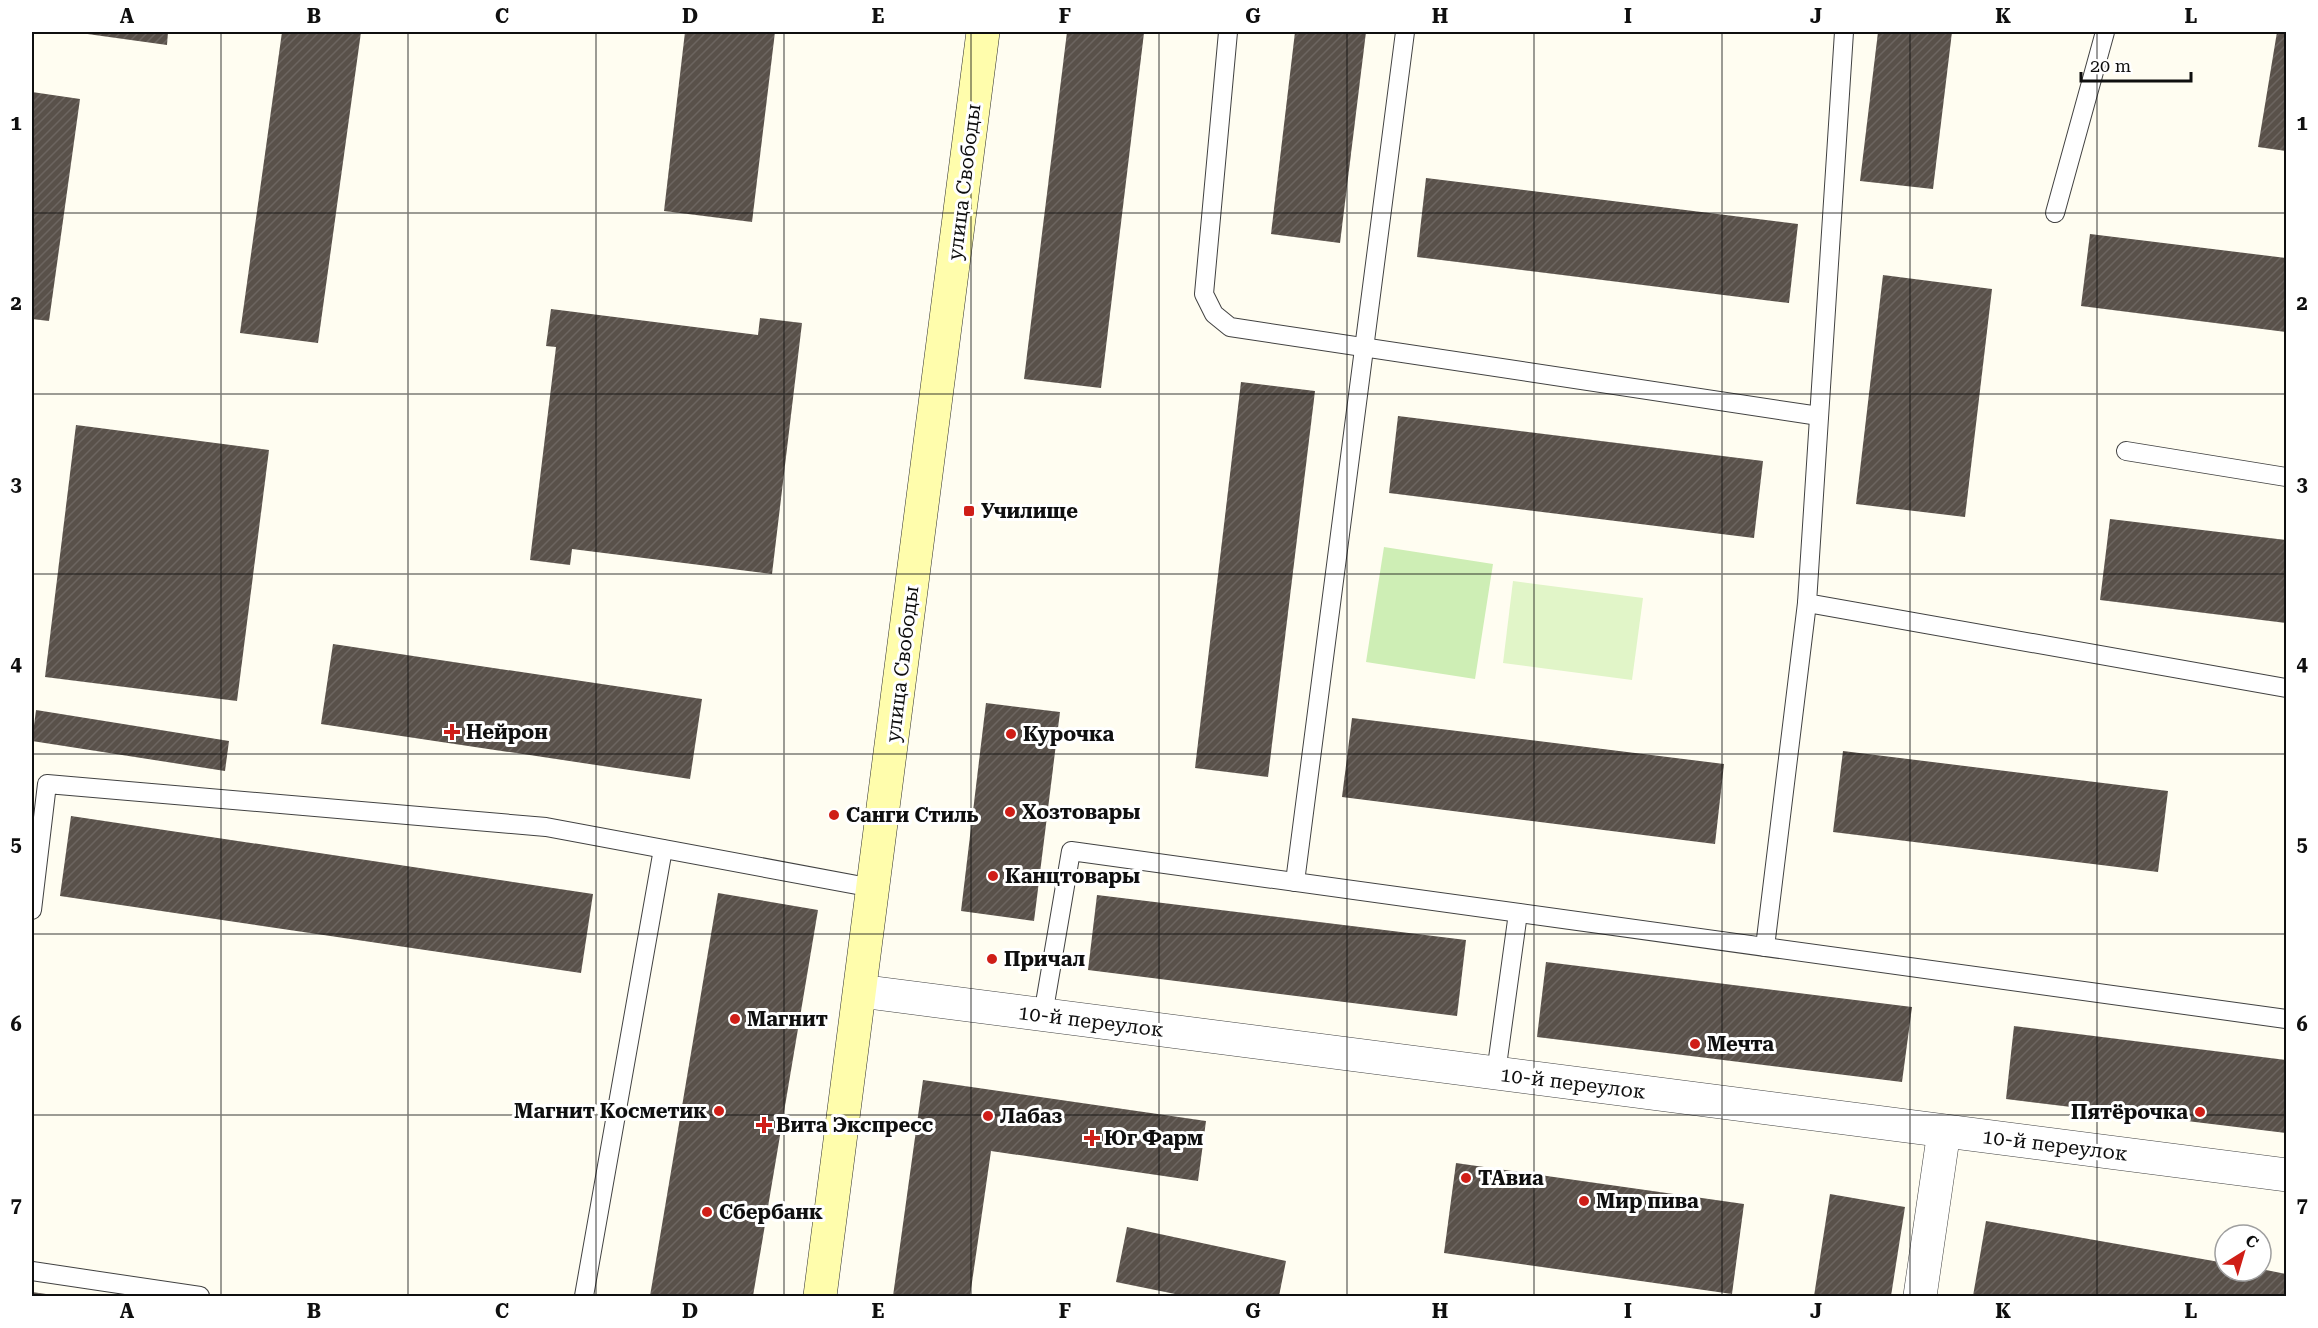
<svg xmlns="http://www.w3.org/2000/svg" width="2318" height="1328" font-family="'Roboto Serif',serif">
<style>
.park{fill:#ceeeb5}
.pitch{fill:#e1f5c8}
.building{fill:url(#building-hatch)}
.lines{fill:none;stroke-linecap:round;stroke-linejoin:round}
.service-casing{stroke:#424242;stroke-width:20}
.minor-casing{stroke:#424242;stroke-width:34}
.tertiary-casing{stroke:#424242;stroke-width:34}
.secondary-casing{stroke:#313131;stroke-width:34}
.service{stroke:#fff;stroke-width:18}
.minor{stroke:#fff;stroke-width:33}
.tertiary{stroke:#fff;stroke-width:33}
.secondary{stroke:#fffdac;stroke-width:33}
.grid{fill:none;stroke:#0f0f0f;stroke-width:1.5;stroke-opacity:0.55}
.poi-dot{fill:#cf1e17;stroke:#fff;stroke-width:2}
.labels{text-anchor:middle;stroke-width:6;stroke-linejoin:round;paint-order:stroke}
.street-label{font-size:20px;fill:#0f0f0f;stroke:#fff}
.poi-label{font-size:20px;font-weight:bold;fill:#0f0f0f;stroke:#fff;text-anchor:start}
.neatline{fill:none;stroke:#0f0f0f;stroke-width:2}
.grid-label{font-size:20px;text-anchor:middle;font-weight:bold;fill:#0f0f0f}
</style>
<defs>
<pattern id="building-hatch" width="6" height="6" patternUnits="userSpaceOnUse" patternTransform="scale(1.5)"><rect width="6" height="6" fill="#59514a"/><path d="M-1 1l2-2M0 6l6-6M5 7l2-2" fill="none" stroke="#6c6560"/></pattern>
</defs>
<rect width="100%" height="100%" fill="#fffdf1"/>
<polygon class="park" points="1384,547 1493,564 1475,679 1366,662"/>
<polygon class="pitch" points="1513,581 1643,598 1632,680 1503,663"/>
<g class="building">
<polygon points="73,32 168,32 167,45"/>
<polygon points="282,32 361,32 318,343 240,333"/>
<polygon points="685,32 775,32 752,222 664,211"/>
<polygon points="1067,32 1144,33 1101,388 1024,379"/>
<polygon points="1295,32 1366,32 1340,243 1271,234"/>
<polygon points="1878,32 1952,32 1933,189 1860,181"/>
<polygon points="2277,32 2286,32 2286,151 2258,147"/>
<polygon points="32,92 80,99 49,321 32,319"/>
<polygon points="1426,178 1798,224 1789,303 1417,257"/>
<polygon points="2090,234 2286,258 2286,332 2081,306"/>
<polygon points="1883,275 1992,289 1965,517 1856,504"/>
<polygon points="551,309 758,335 760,318 802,323 772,574 572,549 570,565 530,560 556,347 546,346"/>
<polygon points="1241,382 1315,391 1268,777 1195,768"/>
<polygon points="1398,416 1763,461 1754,538 1389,493"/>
<polygon points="76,425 269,450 237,701 45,677"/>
<polygon points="2110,519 2286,540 2286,623 2100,600"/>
<polygon points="333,644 702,699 690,779 321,724"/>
<polygon points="986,703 1060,712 1034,921 961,911"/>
<polygon points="36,710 229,741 225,771 32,741"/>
<polygon points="1352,718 1724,764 1715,844 1342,797"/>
<polygon points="1843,751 2168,791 2158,872 1833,832"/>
<polygon points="71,816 593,894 581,973 60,896"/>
<polygon points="718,893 818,910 753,1296 650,1296"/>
<polygon points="1097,895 1466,940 1457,1016 1088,970"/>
<polygon points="1546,962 1912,1007 1902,1082 1537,1037"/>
<polygon points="2014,1026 2286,1060 2286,1133 2006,1099"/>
<polygon points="923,1080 1206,1121 1198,1181 991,1151 970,1296 893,1296"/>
<polygon points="1456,1163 1744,1204 1732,1294 1444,1253"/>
<polygon points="1830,1194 1905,1207 1891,1296 1814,1296"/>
<polygon points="1986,1221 2225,1263 2225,1271 2261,1271 2261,1269 2286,1274 2286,1296 1973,1296"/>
<polygon points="1127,1227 1286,1261 1279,1296 1185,1296 1116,1282"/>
<polygon points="32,1292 53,1295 52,1296 32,1296"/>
</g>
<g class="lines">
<defs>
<g id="service">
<polyline points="1228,32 1204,294 1214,314 1230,327 1819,416"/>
<polyline points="1844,32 1807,603 2286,688"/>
<polyline points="2055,213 2105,32"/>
<polyline points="2126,451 2286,477"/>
<polyline points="1295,882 1405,32"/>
<polyline points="32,910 47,784 546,827 873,888"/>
<polyline points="1765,947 1807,603"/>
<polyline points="1043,1015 1071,851 2286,1019"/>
<polyline points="1496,1073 1518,913"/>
<polyline points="32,1271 200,1296"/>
<polyline points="584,1296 663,849"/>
</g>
<polyline id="minor" points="1920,1296 1944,1131"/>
<polyline id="tertiary" points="860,991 2286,1175"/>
<polyline id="secondary" points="820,1296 983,32"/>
</defs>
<use href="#service" class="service-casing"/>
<use href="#minor" class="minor-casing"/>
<use href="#tertiary" class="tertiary-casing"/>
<use href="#secondary" class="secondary-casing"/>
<use href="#service" class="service"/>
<use href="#minor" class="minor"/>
<use href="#tertiary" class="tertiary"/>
<use href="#secondary" class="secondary"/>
</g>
<path class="grid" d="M221 32V1296M408 32V1296M596 32V1296M784 32V1296M971 32V1296M1159 32V1296M1347 32V1296M1534 32V1296M1722 32V1296M1910 32V1296M2097 32V1296M32 213H2286M32 394H2286M32 574H2286M32 754H2286M32 934H2286M32 1115H2286"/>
<g class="poi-dot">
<rect x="963" y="505" width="12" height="12" rx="3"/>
<path d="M449 723h6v6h6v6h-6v6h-6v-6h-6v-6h6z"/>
<circle cx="1011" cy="734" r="6"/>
<circle cx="1010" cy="812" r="6"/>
<circle cx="834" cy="815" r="6"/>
<circle cx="993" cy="876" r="6"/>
<circle cx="992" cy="959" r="6"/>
<circle cx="735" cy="1019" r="6"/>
<circle cx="1695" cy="1044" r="6"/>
<circle cx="719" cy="1111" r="6"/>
<circle cx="2200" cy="1112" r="6"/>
<circle cx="988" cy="1116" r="6"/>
<path d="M761 1116h6v6h6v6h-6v6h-6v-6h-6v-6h6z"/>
<path d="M1089 1129h6v6h6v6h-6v6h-6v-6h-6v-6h6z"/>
<circle cx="1466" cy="1178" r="6"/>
<circle cx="1584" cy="1201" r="6"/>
<circle cx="707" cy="1212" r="6"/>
</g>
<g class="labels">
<g class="street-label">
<text transform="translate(964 182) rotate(-83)" y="7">улица Свободы</text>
<text transform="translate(902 664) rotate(-83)" y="7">улица Свободы</text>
<text transform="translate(1091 1021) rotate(7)" y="7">10-й переулок</text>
<text transform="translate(1573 1083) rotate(7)" y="7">10-й переулок</text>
<text transform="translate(2055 1145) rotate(7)" y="7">10-й переулок</text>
</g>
<g class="poi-label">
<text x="981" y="518">Училище</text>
<text x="466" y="739">Нейрон</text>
<text x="1023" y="741">Курочка</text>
<text x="1022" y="819">Хозтовары</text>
<text x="846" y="822">Санги Стиль</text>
<text x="1005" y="883">Канцтовары</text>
<text x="1004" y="966">Причал</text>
<text x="747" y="1026">Магнит</text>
<text x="1707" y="1051">Мечта</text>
<text x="707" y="1118" text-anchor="end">Магнит Косметик</text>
<text x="2188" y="1119" text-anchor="end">Пятёрочка</text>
<text x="1000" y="1123">Лабаз</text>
<text x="776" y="1132">Вита Экспресс</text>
<text x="1104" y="1145">Юг Фарм</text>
<text x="1478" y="1185">ТАвиа</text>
<text x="1596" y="1208">Мир пива</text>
<text x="719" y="1219">Сбербанк</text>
</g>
</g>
<rect width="2318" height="1328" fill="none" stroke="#ffffff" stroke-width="66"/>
<g transform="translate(2243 1253) rotate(37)"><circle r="28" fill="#ffffff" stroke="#9f9f9f" stroke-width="1.5"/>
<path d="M0-4.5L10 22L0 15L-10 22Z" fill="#cf1e17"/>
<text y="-9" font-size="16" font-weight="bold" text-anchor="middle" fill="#0f0f0f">С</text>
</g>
<path d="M2081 72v9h110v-9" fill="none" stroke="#0f0f0f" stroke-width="3"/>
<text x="2090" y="72" font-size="18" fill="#0f0f0f" stroke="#ffffff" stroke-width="4.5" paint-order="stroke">20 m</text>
<rect x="33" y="33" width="2252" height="1262" class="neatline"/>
<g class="grid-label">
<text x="127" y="23">A</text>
<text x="314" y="23">B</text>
<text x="502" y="23">C</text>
<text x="690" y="23">D</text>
<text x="878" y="23">E</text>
<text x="1065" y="23">F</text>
<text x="1253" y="23">G</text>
<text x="1440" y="23">H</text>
<text x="1628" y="23">I</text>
<text x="1816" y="23">J</text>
<text x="2003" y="23">K</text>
<text x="2191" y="23">L</text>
<text x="16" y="130">1</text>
<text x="2302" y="130">1</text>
<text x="16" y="310">2</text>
<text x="2302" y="310">2</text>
<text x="16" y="491">3</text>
<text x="2302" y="491">3</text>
<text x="16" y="671">4</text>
<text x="2302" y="671">4</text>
<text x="16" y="851">5</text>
<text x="2302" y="851">5</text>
<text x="16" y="1031">6</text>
<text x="2302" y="1031">6</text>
<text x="16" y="1212">7</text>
<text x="2302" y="1212">7</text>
<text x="127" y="1318">A</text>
<text x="314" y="1318">B</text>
<text x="502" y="1318">C</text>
<text x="690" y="1318">D</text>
<text x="878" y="1318">E</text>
<text x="1065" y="1318">F</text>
<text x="1253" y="1318">G</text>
<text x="1440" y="1318">H</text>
<text x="1628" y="1318">I</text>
<text x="1816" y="1318">J</text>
<text x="2003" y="1318">K</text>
<text x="2191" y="1318">L</text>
</g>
</svg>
